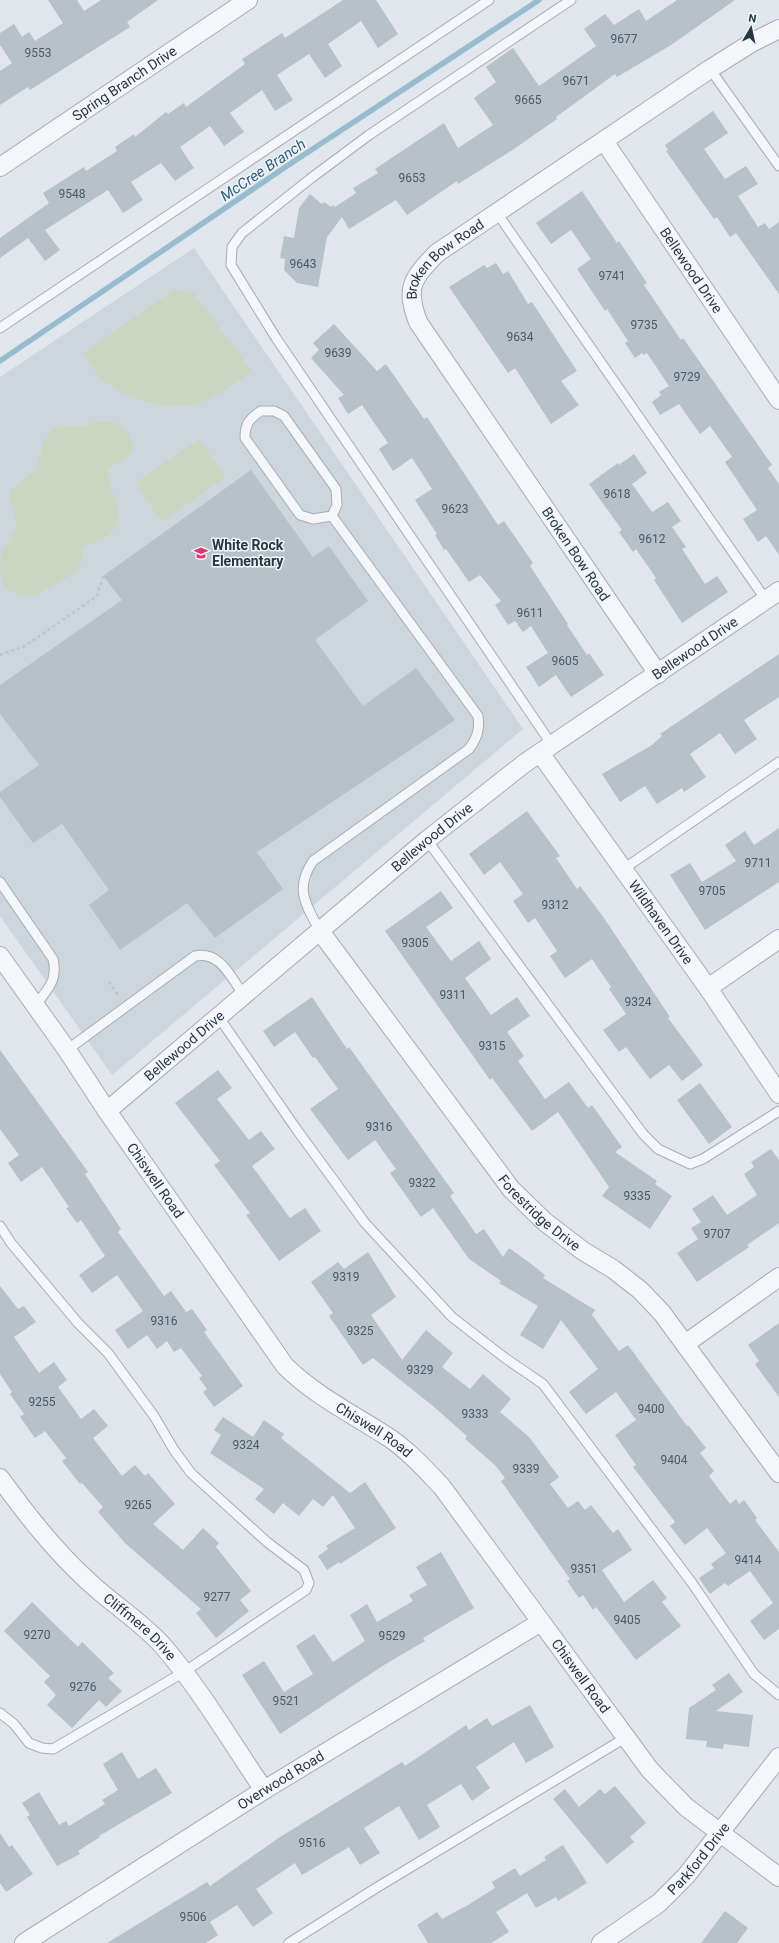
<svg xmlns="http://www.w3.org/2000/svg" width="779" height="1943" font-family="Roboto,sans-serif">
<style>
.built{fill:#ced6dd}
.green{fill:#cad6c1}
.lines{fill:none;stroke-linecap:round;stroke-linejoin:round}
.stream{stroke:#98bccf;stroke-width:5.5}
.building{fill:#b7c1c9}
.service-casing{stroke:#a5aeb6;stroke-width:11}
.minor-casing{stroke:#a5aeb6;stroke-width:20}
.path{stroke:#bfc4ca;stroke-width:2.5;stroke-dasharray:3 3;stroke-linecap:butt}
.service{stroke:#f4f6f9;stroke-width:9}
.minor{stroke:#f4f6f9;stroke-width:18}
.labels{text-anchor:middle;stroke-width:3;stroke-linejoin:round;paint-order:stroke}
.number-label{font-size:12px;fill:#4b5a65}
.street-label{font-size:14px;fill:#273744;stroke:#f0f5f8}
.poi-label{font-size:14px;font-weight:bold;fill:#273744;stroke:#f0f5f8;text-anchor:start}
.water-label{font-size:15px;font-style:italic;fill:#2c5f7d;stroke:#f0f5f8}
</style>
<rect width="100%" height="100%" fill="#e0e6eb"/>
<polygon class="built" points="194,248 523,729 112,1075 0,916 0,377"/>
<g class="green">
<path d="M175 289 193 292 252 371C235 383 213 400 192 405 163 412 123 397 101 378 94 371 89 361 83 353Z"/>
<path d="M111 421C126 427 129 431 133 447 132 450 131 453 129 455 123 462 110 464 108 473 106 488 118 497 119 511 121 530 103 543 86 544L81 550 82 561 77 572 34 596H19L6 588 0 574 1 552 16 528 14 510 10 503V492L20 481 34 472 40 457 43 443 52 429 67 425 83 426 96 422Z"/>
<polygon points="199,439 226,477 162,522 135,483"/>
</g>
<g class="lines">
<polyline class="stream" points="0,361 287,166 539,0"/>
</g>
<g class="building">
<polygon points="48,0 77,0 84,11 101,0 158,0 127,22 130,27 30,90 28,87 0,105 0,71 12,63 0,45 0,33 14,24 22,37 29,32 35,41 63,23"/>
<polygon points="343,0 376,0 398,34 378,48 361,21 328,44 342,66 325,78 309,54 277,75 293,100 275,111 262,90 230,113 244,132 224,146 210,126 180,147 194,168 175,181 161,163 131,182 143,200 123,213 108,190 45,230 60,250 45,261 28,238 0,258 0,238 49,203 43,193 84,167 86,171 117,151 115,147 134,134 135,137 166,112 168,114 184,103 186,107 245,64 242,59 282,33 285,38"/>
<polygon points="677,0 735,0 671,45 617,77 615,74 556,117 557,119 511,151 458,184 457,181 407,215 396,200 349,229 342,217 327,237 318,287 297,283 284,270 285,259 280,258 284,236 294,238 299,208 310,194 322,204 324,202 331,207 333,205 335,207 356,193 353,188 378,173 375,169 444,123 458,148 493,125 474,98 496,82 486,67 513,48 539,86 596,46 584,29 605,14 614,25 639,9 646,21"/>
<polygon points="713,111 728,133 704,149 725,179 746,166 758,184 738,196 758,227 765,223 769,229 779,222 779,294 736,233 730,237 717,217 714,219 666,151 668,150 665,145"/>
<polygon points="582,191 617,243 619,241 647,283 644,285 681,340 683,338 772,465 768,468 779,484 779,555 766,536 758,542 743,519 757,510 725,462 732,457 710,426 700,434 679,404 660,415 652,402 661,395 659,392 669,386 647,353 644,355 642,353 635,358 625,343 628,341 607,309 605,311 577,269 591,259 571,230 551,244 536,223"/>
<polygon points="496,263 503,274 508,271 528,304 532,302 577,371 561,381 579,405 551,424 515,368 508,373 449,287 484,265 487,268"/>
<polygon points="334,324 377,371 386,364 424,419 427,417 498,525 504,521 533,563 530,566 568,624 567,625 587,655 589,653 604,675 571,697 556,675 539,687 526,667 548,653 531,626 523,632 515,621 508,625 495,605 501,601 480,575 469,582 446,549 444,550 435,535 437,534 415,500 432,489 412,458 393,471 379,449 388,443 362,405 348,414 338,398 344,395 311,358 319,350 313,343"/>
<polygon points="634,454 647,473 632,484 652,512 668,502 681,521 672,527 686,547 682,549 705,584 717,576 728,592 682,623 654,580 656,578 636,549 633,552 619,532 622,530 589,484 618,463 619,465"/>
<polygon points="251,470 313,557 329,546 368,601 315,640 363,706 416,668 455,720 257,852 283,889 215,938 187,903 120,950 89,905 109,890 62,824 33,843 0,797 0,792 39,765 0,714 0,685 122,600 103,576"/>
<polygon points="779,654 779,697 744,720 757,739 735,754 720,733 690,754 706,777 684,792 682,788 657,804 645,786 620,802 602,774 652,745 662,736 660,734"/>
<polygon points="527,811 560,856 556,858 577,889 580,886 604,918 670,1017 668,1018 703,1065 682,1081 669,1065 650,1079 626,1047 619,1052 603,1030 626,1014 609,989 611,987 592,959 565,978 550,956 557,951 535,918 528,923 513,901 523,894 500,862 484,875 469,854"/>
<polygon points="779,828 779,882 705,930 670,875 690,863 702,882 736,861 725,845 745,831 754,845"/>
<polygon points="441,891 453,908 426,927 451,961 479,941 491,959 465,978 491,1015 517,997 530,1016 507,1032 524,1056 518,1061 545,1099 569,1082 588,1108 592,1105 622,1147 615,1152 657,1181 655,1184 672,1196 650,1229 602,1196 609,1187 558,1112 532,1131 492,1078 490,1080 385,931"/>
<polygon points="312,997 347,1049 349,1047 454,1193 450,1196 476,1234 484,1229 503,1257 509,1248 534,1266 545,1275 543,1278 595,1310 592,1315 619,1351 628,1345 687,1426 688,1425 706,1448 700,1453 714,1471 709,1476 730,1504 736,1499 739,1504 744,1500 757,1518 755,1520 779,1552 779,1629 764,1640 750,1621 773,1603 750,1571 728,1586 725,1583 710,1594 699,1578 714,1568 711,1564 726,1553 707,1528 685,1545 670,1526 675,1522 633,1467 636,1465 615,1435 636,1420 616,1392 586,1414 569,1392 598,1369 561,1320 543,1349 520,1335 538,1306 499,1283 501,1281 469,1259 433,1208 421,1217 390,1173 396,1169 375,1140 348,1160 310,1109 338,1089 315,1057 313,1058 295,1032 274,1047 263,1031"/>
<polygon points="0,1050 88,1172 85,1174 121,1229 118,1232 164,1296 171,1291 186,1312 192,1309 207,1330 204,1332 243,1386 214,1407 203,1392 207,1389 199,1378 202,1376 181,1348 174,1352 167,1341 157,1349 147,1335 128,1349 115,1330 143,1311 117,1275 92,1293 79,1275 105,1256 81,1220 77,1223 66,1208 69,1207 42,1167 21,1182 8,1163 19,1155 0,1129"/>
<polygon points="218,1070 232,1088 217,1099 249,1140 261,1131 275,1149 252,1166 290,1218 305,1208 321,1231 279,1261 246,1215 250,1213 214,1165 220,1161 175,1103"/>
<polygon points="700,1083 732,1127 709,1144 677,1100"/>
<polygon points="771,1149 779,1160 779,1223 747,1245 749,1247 697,1282 677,1253 698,1239 691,1228 701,1222 692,1209 713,1195 727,1215 757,1195 744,1174 754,1167 751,1162"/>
<polygon points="368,1252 396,1297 371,1315 402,1360 426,1330 453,1353 442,1367 470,1389 483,1374 511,1399 500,1412 529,1437 559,1477 550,1484 568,1508 578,1501 585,1510 591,1505 613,1533 618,1529 632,1550 602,1570 624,1602 653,1580 667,1598 662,1602 681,1626 636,1660 596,1607 593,1610 583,1595 579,1598 567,1581 570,1579 501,1481 505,1478 495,1465 465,1439 467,1436 434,1407 373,1358 363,1365 329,1316 333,1313 311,1282 338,1262 344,1269"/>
<polygon points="0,1286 18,1309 24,1306 36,1322 14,1337 39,1373 54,1362 67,1380 58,1387 81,1419 94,1409 108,1426 93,1438 122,1476 135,1465 145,1476 148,1473 175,1504 153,1524 183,1550 203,1528 219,1543 216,1547 251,1591 240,1600 249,1611 216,1638 196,1613 201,1609 125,1543 98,1512 103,1507 82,1483 80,1484 62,1461 66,1458 45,1431 35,1438 20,1417 24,1414 10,1394 12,1392 0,1374"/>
<polygon points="779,1323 779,1397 755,1364 759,1361 748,1345"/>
<polygon points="223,1417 253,1437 264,1420 284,1434 281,1438 350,1493 365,1482 396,1528 340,1564 339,1562 327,1570 318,1556 328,1549 326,1546 355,1528 333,1495 323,1507 313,1499 299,1516 283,1503 274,1514 255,1499 264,1489 210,1453 221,1435 214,1430"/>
<polygon points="441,1552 474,1608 423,1638 425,1641 384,1665 280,1734 242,1675 264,1661 284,1692 313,1674 296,1646 314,1634 333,1662 365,1641 350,1615 367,1604 377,1622 413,1601 409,1595 427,1585 416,1567"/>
<polygon points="32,1602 78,1647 82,1642 114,1673 108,1678 122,1691 106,1707 99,1700 72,1728 47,1705 56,1695 44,1682 50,1676 4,1631"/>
<polygon points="729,1673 743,1692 716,1711 753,1715 749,1747 724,1744 723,1749 706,1747 707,1741 686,1739 689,1708 716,1690 712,1685"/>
<polygon points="530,1705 554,1747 526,1763 514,1742 476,1767 490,1788 472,1801 461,1784 427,1805 440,1827 419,1840 399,1806 364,1828 380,1853 360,1865 349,1847 302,1875 295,1863 256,1889 273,1913 253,1927 237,1905 210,1922 218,1935 206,1943 107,1943 207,1882 210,1886 280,1837 402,1762 405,1766 466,1725 469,1730 487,1718 492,1726"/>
<polygon points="122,1752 138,1779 156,1768 172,1793 99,1836 100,1837 78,1851 80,1854 57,1866 27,1817 30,1815 22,1803 39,1792 59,1825 66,1821 69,1826 105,1804 102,1800 118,1790 103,1764"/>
<polygon points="615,1786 646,1823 630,1837 634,1842 607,1864 553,1799 565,1789 579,1807 600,1789 605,1794"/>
<polygon points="0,1833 9,1847 12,1845 33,1874 6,1892 0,1883"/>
<polygon points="563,1845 587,1883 558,1901 556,1897 536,1908 527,1893 496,1912 509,1932 491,1943 428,1943 417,1925 437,1912 442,1919 468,1905 495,1888 492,1882 515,1868 520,1876 546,1860 544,1857"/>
<polygon points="725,1911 748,1928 737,1943 701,1943"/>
</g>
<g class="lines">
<defs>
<g id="service">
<polyline points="710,69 779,166"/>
<polyline points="497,213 766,600"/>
<polyline points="0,328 489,0"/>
<path d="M261 411H274L284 416 336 489 337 505 332 516 313 519 300 515 245 438C245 424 249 419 261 411Z"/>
<polyline points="552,745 276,338 231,265 232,247 242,233 310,179 369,135 571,0"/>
<polyline points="427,840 643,1134 658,1149 690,1164 703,1159 779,1111"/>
<polyline points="622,870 779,762"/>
<path d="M0 882 53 959C58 981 48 988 36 1005"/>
<path d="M320 931C306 905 294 889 313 861L469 749C477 738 480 730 478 716L332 516"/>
<polyline points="218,1016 297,1130 365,1223 452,1317 505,1358 543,1384 692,1583 754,1674 779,1695"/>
<path d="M67 1050 195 956C220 951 230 976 243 994"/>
<polyline points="0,1226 11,1243 78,1323 108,1353 154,1416 174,1450 191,1473 267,1542 304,1570 309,1583 306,1590 184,1672 53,1749 42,1748 29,1743 14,1724 0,1713"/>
<polyline points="289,1943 376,1888 625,1738"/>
</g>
<g id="minor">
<path id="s1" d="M604 141 779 400"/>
<path id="s2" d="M0 167 248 0"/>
<path id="s3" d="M658 674 418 322C405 287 412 279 437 253L710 69 753 42 779 29"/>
<path id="s4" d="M540 753 708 988 779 1094"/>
<path id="s5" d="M320 931 511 1189 545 1222 583 1251 613 1269 640 1290 662 1313 779 1473"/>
<path id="s6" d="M0 956 67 1050 107 1111 285 1366C317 1397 351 1413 388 1437 409 1451 425 1469 442 1487L650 1770 686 1807 779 1877"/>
<polyline points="708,988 779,939"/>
<path id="s7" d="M107 1111 427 840 525 763 779 591"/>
<polyline points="685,1344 779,1277"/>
<path id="s8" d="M0 1478C27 1515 54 1550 88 1581 112 1604 141 1621 163 1646 201 1690 231 1742 264 1790"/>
<path id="s9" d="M24 1943 264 1790 541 1622"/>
<path id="s10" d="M601 1943 659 1903 686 1876 779 1757"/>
</g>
</defs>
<use href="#service" class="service-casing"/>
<use href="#minor" class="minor-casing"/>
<g class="path">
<polyline points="0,655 25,646 97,596 103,576"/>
<polyline points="109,982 118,995"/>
</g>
<use href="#service" class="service"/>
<use href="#minor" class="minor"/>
</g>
<defs>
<symbol id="school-bare" viewBox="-9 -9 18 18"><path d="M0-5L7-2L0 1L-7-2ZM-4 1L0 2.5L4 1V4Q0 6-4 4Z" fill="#dd396f" stroke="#f0f5f8" stroke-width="2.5" paint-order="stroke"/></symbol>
</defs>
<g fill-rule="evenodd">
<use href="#school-bare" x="191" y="543" width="20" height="20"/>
</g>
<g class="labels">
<g class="number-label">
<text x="624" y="43">9677</text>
<text x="38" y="57">9553</text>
<text x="576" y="85">9671</text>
<text x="528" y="104">9665</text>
<text x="412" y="182">9653</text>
<text x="72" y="198">9548</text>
<text x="303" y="268">9643</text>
<text x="612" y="280">9741</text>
<text x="644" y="329">9735</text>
<text x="520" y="341">9634</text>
<text x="338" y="357">9639</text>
<text x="687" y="381">9729</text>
<text x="617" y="498">9618</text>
<text x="455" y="513">9623</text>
<text x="652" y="543">9612</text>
<text x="530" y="617">9611</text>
<text x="565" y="665">9605</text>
<text x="758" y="867">9711</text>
<text x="712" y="895">9705</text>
<text x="555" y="909">9312</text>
<text x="415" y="947">9305</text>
<text x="453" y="999">9311</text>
<text x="638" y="1006">9324</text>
<text x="492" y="1050">9315</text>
<text x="379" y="1131">9316</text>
<text x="422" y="1187">9322</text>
<text x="637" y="1200">9335</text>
<text x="717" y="1238">9707</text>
<text x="346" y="1281">9319</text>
<text x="164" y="1325">9316</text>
<text x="360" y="1335">9325</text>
<text x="420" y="1374">9329</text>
<text x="42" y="1406">9255</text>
<text x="651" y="1413">9400</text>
<text x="475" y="1418">9333</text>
<text x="246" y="1449">9324</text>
<text x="674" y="1464">9404</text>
<text x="526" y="1473">9339</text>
<text x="138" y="1509">9265</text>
<text x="748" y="1564">9414</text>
<text x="584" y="1573">9351</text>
<text x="217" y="1601">9277</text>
<text x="627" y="1624">9405</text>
<text x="37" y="1639">9270</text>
<text x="392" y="1640">9529</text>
<text x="83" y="1691">9276</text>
<text x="286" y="1705">9521</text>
<text x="312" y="1847">9516</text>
<text x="193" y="1921">9506</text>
</g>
<g class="street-label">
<text dy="5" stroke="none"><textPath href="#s2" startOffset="150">Spring Branch Drive</textPath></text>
<text dy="5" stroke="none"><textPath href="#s3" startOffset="504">Broken Bow Road</textPath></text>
<text dy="5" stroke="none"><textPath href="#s1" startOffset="156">Bellewood Drive</textPath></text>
<text transform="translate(576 554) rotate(56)" y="5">Broken Bow Road</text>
<text dy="5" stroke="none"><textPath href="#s7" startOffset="749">Bellewood Drive</textPath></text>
<text dy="5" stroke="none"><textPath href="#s7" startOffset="425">Bellewood Drive</textPath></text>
<text dy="5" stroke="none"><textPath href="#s4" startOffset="208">Wildhaven Drive</textPath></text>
<text dy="5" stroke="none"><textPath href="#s7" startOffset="101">Bellewood Drive</textPath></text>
<text dy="5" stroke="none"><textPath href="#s6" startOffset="273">Chiswell Road</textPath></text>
<text dy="5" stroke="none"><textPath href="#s5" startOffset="358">Forestridge Drive</textPath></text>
<text dy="5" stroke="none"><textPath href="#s6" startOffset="609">Chiswell Road</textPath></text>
<text dy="5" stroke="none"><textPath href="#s8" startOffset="205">Cliffmere Drive</textPath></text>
<text dy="5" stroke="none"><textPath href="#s6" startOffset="933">Chiswell Road</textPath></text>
<text dy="5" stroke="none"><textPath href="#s9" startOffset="304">Overwood Road</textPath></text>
<text dy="5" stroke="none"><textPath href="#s10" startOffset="130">Parkford Drive</textPath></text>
</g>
<g class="poi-label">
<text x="212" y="550">White Rock<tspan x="212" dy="16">Elementary</tspan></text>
</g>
<g class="water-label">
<text transform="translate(263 170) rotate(-34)" y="5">McCree Branch</text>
</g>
</g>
<g transform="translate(751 28) rotate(9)" stroke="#f0f5f8" stroke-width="3" paint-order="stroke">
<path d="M0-3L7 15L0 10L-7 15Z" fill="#273744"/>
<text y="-6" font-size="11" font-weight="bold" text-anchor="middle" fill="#273744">N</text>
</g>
</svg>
